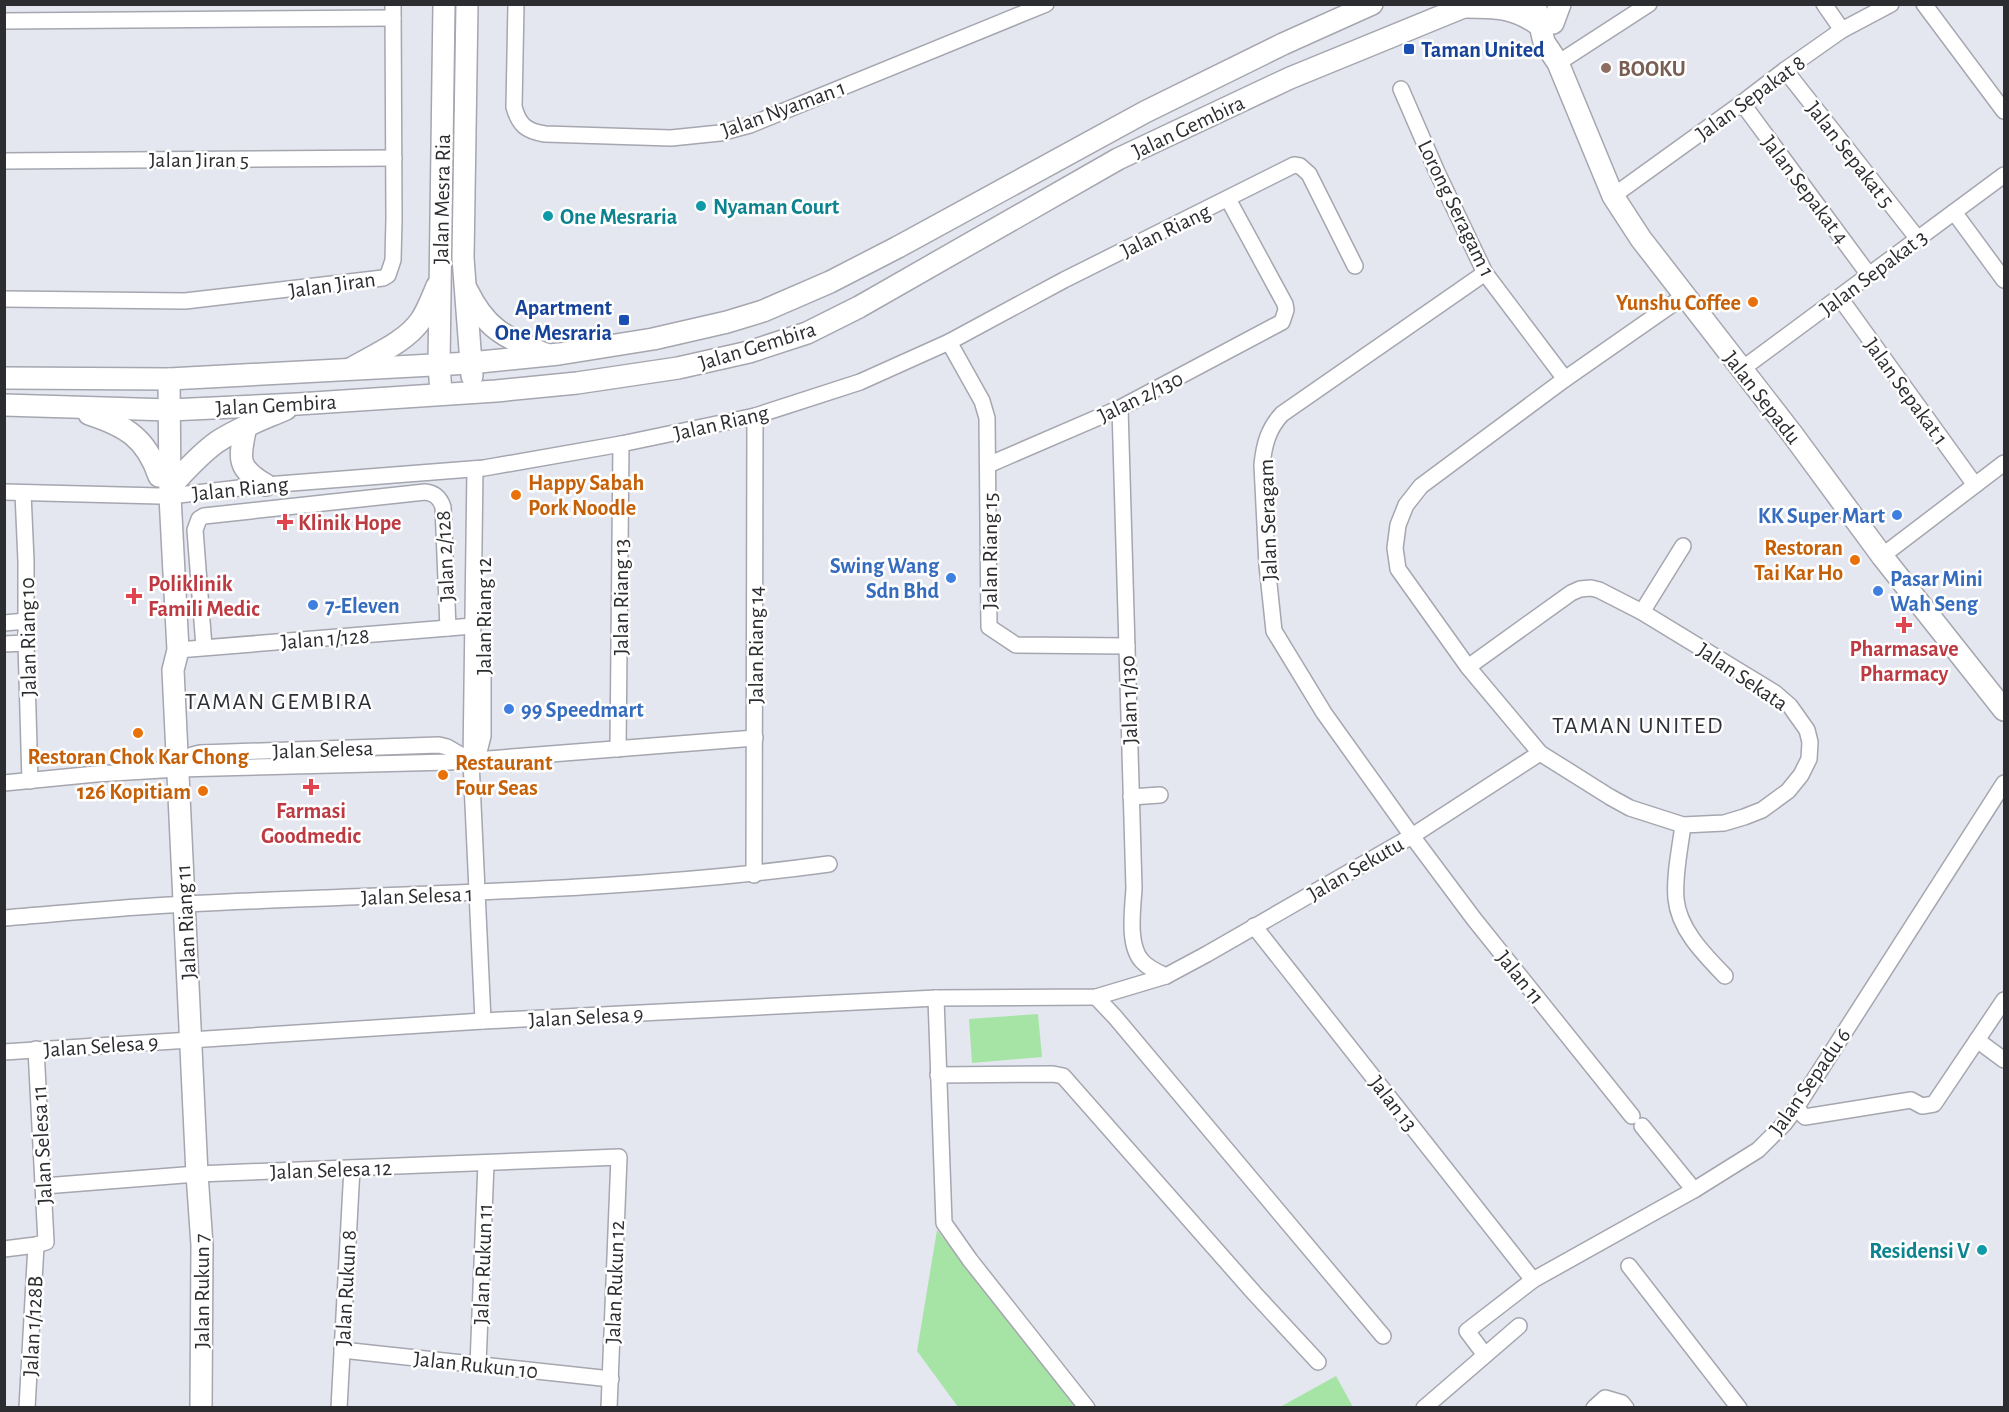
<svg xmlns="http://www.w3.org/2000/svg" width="2009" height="1412" font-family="'Alegreya Sans',sans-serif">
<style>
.green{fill:#a6e4a6}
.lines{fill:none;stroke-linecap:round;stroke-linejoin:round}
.street-casing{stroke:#a5a6af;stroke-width:18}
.secondary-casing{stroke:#a5a6af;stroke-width:24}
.street{stroke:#fff;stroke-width:15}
.secondary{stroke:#fff;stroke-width:21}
.transit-dot{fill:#1a4fb4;stroke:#fff;stroke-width:2}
.education-dot{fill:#8d6e63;stroke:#fff;stroke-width:2}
.culture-dot{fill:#0f9aa8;stroke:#fff;stroke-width:2}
.food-dot{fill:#e8710a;stroke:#fff;stroke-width:2}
.shop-dot{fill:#3f7fe0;stroke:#fff;stroke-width:2}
.health-dot{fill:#e0444e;stroke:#fff;stroke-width:2}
.labels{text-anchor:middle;stroke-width:5;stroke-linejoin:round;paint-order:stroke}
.transit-label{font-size:22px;font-weight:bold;fill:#164399;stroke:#fff;text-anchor:start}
.education-label{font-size:22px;font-weight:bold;fill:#785e54;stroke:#fff;text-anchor:start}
.street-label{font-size:22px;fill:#2c2d30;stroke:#fff}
.culture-label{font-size:22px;font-weight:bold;fill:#0d838f;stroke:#fff;text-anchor:start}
.food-label{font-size:22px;font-weight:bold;fill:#c56008;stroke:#fff;text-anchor:end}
.shop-label{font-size:22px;font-weight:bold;fill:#366cbe;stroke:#fff;text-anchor:start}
.health-label{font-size:22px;font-weight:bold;fill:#be3a42;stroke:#fff;text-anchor:start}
.neighbourhood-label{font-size:24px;letter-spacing:1.5px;fill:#2f3037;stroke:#fff}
</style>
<rect width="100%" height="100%" fill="#e5e7f0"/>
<g class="green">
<polygon points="1038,1014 1042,1057 972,1063 969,1019"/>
<polygon points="937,1230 1078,1407 958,1407 917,1351"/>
<polygon points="1336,1376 1353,1407 1280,1407"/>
</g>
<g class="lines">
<defs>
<g id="street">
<path d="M516 4 514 107C519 125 526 131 545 134L671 138 720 133 750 125 1046 4"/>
<polyline points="1824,4 1842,30"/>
<polyline points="1924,4 2004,111"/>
<polyline points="4,21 393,18"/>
<polyline points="1558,63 1649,4"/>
<polyline points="1785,70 1918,239"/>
<polyline points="1401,89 1437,172 1485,273 1565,379"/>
<polyline points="1742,103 1869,275"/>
<polyline points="4,161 394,158"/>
<polyline points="1613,196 1742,103 1785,70 1842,30 1891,4"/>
<polyline points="1954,212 2004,280"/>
<path d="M1485 273 1282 414C1268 429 1264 445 1262 465L1267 565 1274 631 1324 713 1412 836 1474 919 1632 1116"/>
<polyline points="1840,298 1975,485"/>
<polyline points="4,299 185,301 383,278 388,275 393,260 394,219 393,4"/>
<polyline points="949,342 982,401 987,418 989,627 1016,645 1127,646"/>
<polyline points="1742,369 2004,175"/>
<path d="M1120 408 1134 888C1133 908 1127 945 1142 961 1148 968 1157 972 1166 976"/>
<polyline points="988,465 1120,408 1282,322 1286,310 1285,304 1228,199"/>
<polyline points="475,469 471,761 483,1021"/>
<polyline points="4,492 160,496"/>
<polyline points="23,493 26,561 26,643 30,781"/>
<polyline points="170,496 266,485 484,468 621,444 755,416 860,382 949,342 1064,280 1294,165 1300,166 1309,174 1355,266"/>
<polyline points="1882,556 2004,463"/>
<polyline points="1642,612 1683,546"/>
<polyline points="4,623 26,621"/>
<polyline points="4,644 26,643"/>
<path d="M204 647 195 530 199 519 204 516 425 492C435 493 440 498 443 507L448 628"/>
<polyline points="178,650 473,626"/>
<polyline points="1468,667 1571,593 1580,589 1591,588 1599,590 1642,612 1775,693 1790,706 1807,730 1810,742 1809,759 1801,775 1788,791 1762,810 1744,817 1724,823 1683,825 1630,808 1610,797 1540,753 1468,667 1398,569 1395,548 1398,525 1406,505 1421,486 1565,379 1684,296"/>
<polyline points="618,749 621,444"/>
<polyline points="476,756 480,748 483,736 483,641"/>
<polyline points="178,769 192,755 200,753 439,745 447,747 471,761"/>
<polyline points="4,783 96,774 178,769 449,762 755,738"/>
<polyline points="1131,797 1160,795"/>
<path d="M1683 825C1680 849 1674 875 1676 899 1679 930 1705 955 1725 976"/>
<polyline points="754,875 755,416"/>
<path d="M4 918C65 913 125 907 186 904 400 893 616 893 829 864"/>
<polyline points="1254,926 1533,1280"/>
<polyline points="1096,997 1115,1017 1383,1336"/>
<polyline points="936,998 944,1223 970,1260 1087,1408"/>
<polyline points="1977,1040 2004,1060"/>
<polyline points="4,1052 483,1021 720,1009 936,998 1096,997 1166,976 1207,954 1412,836 1540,753"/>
<polyline points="938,1075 1053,1074 1063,1076 1255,1294 1318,1362"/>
<polyline points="1796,1108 1805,1117 1911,1100 1922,1106 1934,1104 2004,1000"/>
<polyline points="1642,1126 1694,1190"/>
<polyline points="44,1186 197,1174 619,1157 609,1408"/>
<polyline points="4,1249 36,1245 46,1242 36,1049"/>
<polyline points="1629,1266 1739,1408"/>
<polyline points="342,1350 611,1379"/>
<polyline points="1485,1355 1467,1331 1533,1280 1694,1190 1758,1150 1784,1124 1796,1108 2004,783"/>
<polyline points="478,1365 486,1163"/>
<polyline points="27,1408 36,1245"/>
<polyline points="339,1408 352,1168"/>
<polyline points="1424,1408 1519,1326"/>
<polyline points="1594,1408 1605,1398 1622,1403 1626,1408"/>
</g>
<g id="secondary">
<polyline points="467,4 463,258 472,376"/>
<polyline points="1535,4 1544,42 1558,63 1613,196 1641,239 1793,435 1882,556 2004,710"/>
<path d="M1465 7C1495 7 1514 7 1539 25"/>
<polyline points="1553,23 1560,4"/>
<path d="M467 290C487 331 506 337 545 354"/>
<path d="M352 368C374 355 406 342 421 320 428 309 432 298 437 286"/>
<polyline points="4,378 169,379 470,363 559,354 653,339 727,322 763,311 830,282 898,247 1145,112 1283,44 1372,4"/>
<polyline points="169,379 170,496 178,650 173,670 197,1174 202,1245 201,1408"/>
<polyline points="441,394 439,364 444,4"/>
<polyline points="4,405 170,410 298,404 496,391 577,383 678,368 749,352 807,333 859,307 1118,159 1290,78 1471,4"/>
<path d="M89 414C126 426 146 438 159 476"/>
<path d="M246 427C239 458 236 468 266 485"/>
<path d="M170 490 172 485C186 470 200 454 217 442 238 428 263 419 286 409"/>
</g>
</defs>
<use href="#street" class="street-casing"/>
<use href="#secondary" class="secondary-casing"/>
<use href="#street" class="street"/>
<use href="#secondary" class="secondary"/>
</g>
<g class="transit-dot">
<rect x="1403" y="43" width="12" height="12" rx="3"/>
<rect x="618" y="314" width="12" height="12" rx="3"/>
</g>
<circle class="education-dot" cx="1606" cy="68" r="6"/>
<g class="culture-dot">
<circle cx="701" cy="206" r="6"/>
<circle cx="548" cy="216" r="6"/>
<circle cx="1982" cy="1250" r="6"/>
</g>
<g class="food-dot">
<circle cx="1753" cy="302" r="6"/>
<circle cx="516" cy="495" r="6"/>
<circle cx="1855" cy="560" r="6"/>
<circle cx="138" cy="733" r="6"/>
<circle cx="443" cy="775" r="6"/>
<circle cx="203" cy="791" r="6"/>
</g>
<g class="shop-dot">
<circle cx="1897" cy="515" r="6"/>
<circle cx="951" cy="578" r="6"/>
<circle cx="1878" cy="591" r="6"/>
<circle cx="313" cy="605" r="6"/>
<circle cx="509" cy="709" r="6"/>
</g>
<g class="health-dot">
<path d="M282 513h6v6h6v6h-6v6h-6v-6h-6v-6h6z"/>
<path d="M131 587h6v6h6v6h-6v6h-6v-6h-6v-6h6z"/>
<path d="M1901 616h6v6h6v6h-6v6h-6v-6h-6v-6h6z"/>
<path d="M308 778h6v6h6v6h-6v6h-6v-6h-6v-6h6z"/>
</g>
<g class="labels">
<g class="transit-label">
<text x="1421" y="57">Taman United</text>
<text x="612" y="315" text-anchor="end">Apartment<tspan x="612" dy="25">One Mesraria</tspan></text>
</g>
<g class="education-label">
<text x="1618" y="76">BOOKU</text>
</g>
<g class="street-label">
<text transform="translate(1750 97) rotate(-36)" y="8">Jalan Sepakat 8</text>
<text transform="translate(783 108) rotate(-20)" y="8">Jalan Nyaman 1</text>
<text transform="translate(1188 126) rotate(-25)" y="8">Jalan Gembira</text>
<text transform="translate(1851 154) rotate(52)" y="8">Jalan Sepakat 5</text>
<text x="199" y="167">Jalan Jiran 5</text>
<text transform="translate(1806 189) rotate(53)" y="8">Jalan Sepakat 4</text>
<text transform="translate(441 199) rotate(-89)" y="8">Jalan Mesra Ria</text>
<text transform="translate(1457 208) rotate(64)" y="8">Lorong Seragam 1</text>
<text transform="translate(1165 230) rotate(-26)" y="8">Jalan Riang</text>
<text transform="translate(1873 272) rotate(-37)" y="8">Jalan Sepakat 3</text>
<text transform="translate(332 284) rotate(-8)" y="8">Jalan Jiran</text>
<text transform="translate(757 345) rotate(-17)" y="8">Jalan Gembira</text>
<text transform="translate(1907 391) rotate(54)" y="8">Jalan Sepakat 1</text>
<text transform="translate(1140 396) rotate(-26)" y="8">Jalan 2/130</text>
<text transform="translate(1763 397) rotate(52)" y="8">Jalan Sepadu</text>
<text transform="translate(276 404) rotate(-3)" y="8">Jalan Gembira</text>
<text transform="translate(721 422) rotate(-13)" y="8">Jalan Riang</text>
<text transform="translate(240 488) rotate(-6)" y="8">Jalan Riang</text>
<text transform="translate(1267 520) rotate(-92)" y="8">Jalan Seragam</text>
<text transform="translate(989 551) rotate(-90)" y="8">Jalan Riang 15</text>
<text transform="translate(444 556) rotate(-93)" y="8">Jalan 2/128</text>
<text transform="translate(620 597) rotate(-90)" y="8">Jalan Riang 13</text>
<text transform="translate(483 616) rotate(-90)" y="8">Jalan Riang 12</text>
<text transform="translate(27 637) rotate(-91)" y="8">Jalan Riang 10</text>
<text transform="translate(325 638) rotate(-4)" y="8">Jalan 1/128</text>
<text transform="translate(755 645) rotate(-90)" y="8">Jalan Riang 14</text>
<text transform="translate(1743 676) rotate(34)" y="8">Jalan Sekata</text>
<text transform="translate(1128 700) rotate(-92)" y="8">Jalan 1/130</text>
<text transform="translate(323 749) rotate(-2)" y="8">Jalan Selesa</text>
<text transform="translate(1355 868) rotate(-30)" y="8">Jalan Sekutu</text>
<text transform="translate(417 895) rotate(-2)" y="8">Jalan Selesa 1</text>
<text transform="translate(185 922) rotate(-93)" y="8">Jalan Riang 11</text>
<text transform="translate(1521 977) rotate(51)" y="8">Jalan 11</text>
<text transform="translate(586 1016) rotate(-3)" y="8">Jalan Selesa 9</text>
<text transform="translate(101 1045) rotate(-4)" y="8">Jalan Selesa 9</text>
<text transform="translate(1809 1081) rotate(-55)" y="8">Jalan Sepadu 6</text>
<text transform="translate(1394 1103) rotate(52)" y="8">Jalan 13</text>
<text transform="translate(41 1145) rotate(-93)" y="8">Jalan Selesa 11</text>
<text transform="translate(331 1169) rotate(-2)" y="8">Jalan Selesa 12</text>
<text transform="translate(482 1264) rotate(-88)" y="8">Jalan Rukun 11</text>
<text transform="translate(614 1282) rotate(-88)" y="8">Jalan Rukun 12</text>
<text transform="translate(345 1288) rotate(-87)" y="8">Jalan Rukun 8</text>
<text transform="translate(201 1291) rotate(-90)" y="8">Jalan Rukun 7</text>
<text transform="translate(32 1326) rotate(-87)" y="8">Jalan 1/128B</text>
<text transform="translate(476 1364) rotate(6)" y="8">Jalan Rukun 10</text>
</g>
<g class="culture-label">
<text x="713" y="214">Nyaman Court</text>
<text x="560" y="224">One Mesraria</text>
<text x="1970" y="1258" text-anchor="end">Residensi V</text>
</g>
<g class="food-label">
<text x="1741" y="310">Yunshu Coffee</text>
<text x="528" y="490" text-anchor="start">Happy Sabah<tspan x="528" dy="25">Pork Noodle</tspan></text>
<text x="1843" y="555">Restoran<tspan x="1843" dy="25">Tai Kar Ho</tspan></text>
<text x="138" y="764" text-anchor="middle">Restoran Chok Kar Chong</text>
<text x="455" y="770" text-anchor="start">Restaurant<tspan x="455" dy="25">Four Seas</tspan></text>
<text x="191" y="799">126 Kopitiam</text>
</g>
<g class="shop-label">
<text x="1885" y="523" text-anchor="end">KK Super Mart</text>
<text x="939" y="573" text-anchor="end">Swing Wang<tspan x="939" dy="25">Sdn Bhd</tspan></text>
<text x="1890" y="586">Pasar Mini<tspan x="1890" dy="25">Wah Seng</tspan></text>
<text x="325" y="613">7-Eleven</text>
<text x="521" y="717">99 Speedmart</text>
</g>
<g class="health-label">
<text x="298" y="530">Klinik Hope</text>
<text x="148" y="591">Poliklinik<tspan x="148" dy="25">Famili Medic</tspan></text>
<text x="1904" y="656" text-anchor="middle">Pharmasave<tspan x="1904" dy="25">Pharmacy</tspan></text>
<text x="311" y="818" text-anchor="middle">Farmasi<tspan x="311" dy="25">Goodmedic</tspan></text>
</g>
<g class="neighbourhood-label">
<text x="279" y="709">TAMAN GEMBIRA</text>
<text x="1638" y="733">TAMAN UNITED</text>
</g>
</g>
<rect width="2009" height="1412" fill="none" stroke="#2c2d30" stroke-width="12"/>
</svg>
